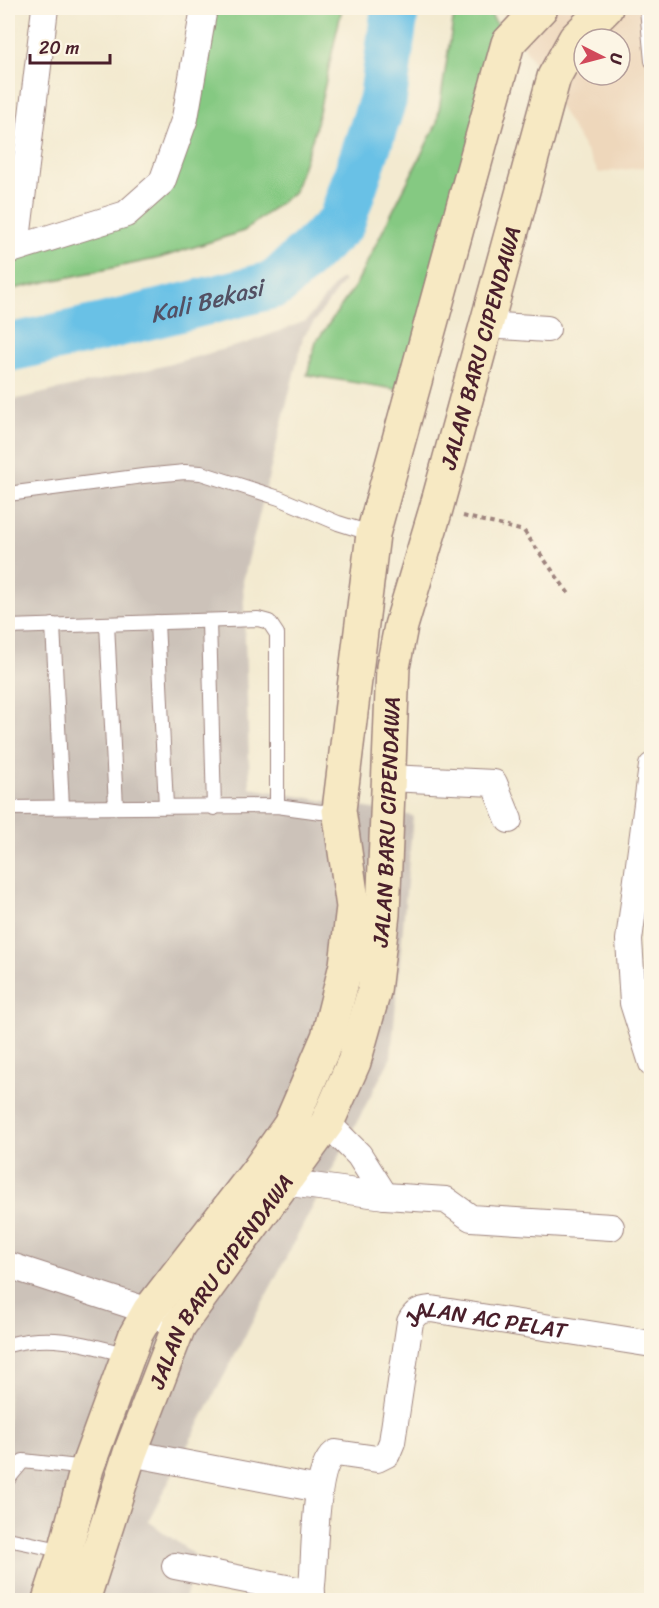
<svg xmlns="http://www.w3.org/2000/svg" width="659" height="1608" font-family="Sriracha,sans-serif">
<style>
.built{fill:#eed7bb;fill-rule:evenodd}
.industrial{fill:#ccc2b9}
.green{fill:#85c982;stroke:#687456;stroke-width:1.5}
.lines{fill:none;stroke-linecap:round;stroke-linejoin:round}
.river{stroke:#69c1e6;stroke-width:48}
.service-casing{stroke:#9e847e;stroke-width:16}
.minor-casing{stroke:#9e847e;stroke-width:28}
.secondary-casing{stroke:#9e847e;stroke-width:36}
.path{stroke:#9e847e;stroke-width:4;stroke-dasharray:4.5 4.5;stroke-linecap:butt}
.service{stroke:#fff;stroke-width:14}
.minor{stroke:#fff;stroke-width:26}
.secondary{stroke:#f7e9c3;stroke-width:33}
.labels{text-anchor:middle;stroke-width:4.5;stroke-linejoin:round;paint-order:stroke}
.street-label{font-size:22px;fill:#4a1f2b;stroke:#fcf5e5}
.water-label{font-size:24px;font-style:italic;fill:#535063;stroke:#fcf5e5}
</style>
<rect width="100%" height="100%" fill="#fcf5e5"/>
<filter id="ink" filterUnits="userSpaceOnUse"><feTurbulence type="fractalNoise" baseFrequency=".0167" numOctaves="2"/><feDisplacementMap in="SourceGraphic" scale="12" xChannelSelector="R" yChannelSelector="G"/><feConvolveMatrix kernelMatrix="1 2 1 2 8 2 1 2 1" color-interpolation-filters="sRGB"/></filter>
<filter id="wash" filterUnits="userSpaceOnUse"><feTurbulence type="fractalNoise" baseFrequency=".008" numOctaves="4" result="noise"/><feDisplacementMap in="SourceGraphic" scale="24" xChannelSelector="R" yChannelSelector="G"/><feGaussianBlur stdDeviation="1.35" result="paint"/><feColorMatrix in="noise" values="0 0 0 0 0 0 0 0 0 0 0 0 0 0 0 0 0 1.4 0 .05"/><feComposite in="paint" operator="in"/></filter>
<g filter="url(#wash)">
<rect width="100%" height="100%" fill="#f3ead0"/>
<path class="built" d="M501 8H651V166L599 173ZM584 39H620V75H584Z"/>
<polygon class="industrial" points="340,279 343,279 343,282 303,337 243,581 250,788 413,816 391,1057 148,1521 196,1556 185,1600 8,1600 8,401 159,367 247,343 306,321"/>
<g class="green">
<polygon points="204,8 342,8 314,134 294,192 244,231 160,258 8,290 8,251 126,214 162,182"/>
<polygon points="455,8 487,8 496,23 517,34 413,392 307,375 316,342 355,286 437,123"/>
</g>
<g class="lines">
<path class="river" id="s1" d="M8 348 99 328 276 284 341 223 383 99 395 8"/>
</g>
</g>
<g filter="url(#ink)">
<g class="lines">
<defs>
<g id="service">
<polyline points="647,9 652,61"/>
<polyline points="8,494 143,476 185,472 201,473 279,498 338,523 373,534"/>
<polyline points="209,621 214,808"/>
<polyline points="157,622 166,806"/>
<polyline points="107,624 116,807"/>
<polyline points="53,625 62,807"/>
<polyline points="8,627 258,619 269,622 277,634 277,806"/>
<polyline points="8,808 277,806 321,812 339,810"/>
<path d="M8 1345C53 1333 85 1344 128 1355"/>
<polyline points="8,1479 23,1461 87,1468"/>
<polyline points="8,1539 65,1551"/>
</g>
<g id="minor">
<polyline points="16,248 45,8"/>
<polyline points="8,251 126,214 162,182 185,118 204,8"/>
<polyline points="485,325 547,329"/>
<polyline points="652,766 629,940 633,1003 652,1063"/>
<polyline points="389,778 494,783 509,820"/>
<polyline points="327,1123 359,1155 385,1196"/>
<polyline points="283,1182 385,1196 446,1200 471,1218 611,1227"/>
<polyline points="8,1265 149,1311 165,1319"/>
<polyline points="130,1453 319,1489"/>
<polyline points="175,1566 312,1593"/>
<path id="s2" d="M310 1600C317 1571 310 1466 336 1453L377 1459 387 1454 392 1442 410 1322C415 1312 420 1310 431 1309L652 1344"/>
</g>
<g id="secondary">
<polyline points="49,1600 65,1551 87,1468 136,1334 149,1311 259,1169 290,1125 328,1037 346,965 353,907 339,810 373,534 508,43 541,8"/>
<path id="s3" d="M83 1600 130 1453 179 1326 327 1123 354 1062 374 991 383 914 393 667 401 626 436 509 554 77 575 39 606 8"/>
</g>
</defs>
<use href="#service" class="service-casing"/>
<use href="#minor" class="minor-casing"/>
<use href="#secondary" class="secondary-casing"/>
<polyline class="path" points="463,516 524,531 569,594"/>
<use href="#service" class="service"/>
<use href="#minor" class="minor"/>
<use href="#secondary" class="secondary"/>
</g>
</g>
<g class="labels">
<g class="street-label">
<text dy="8" stroke="none"><textPath href="#s3" startOffset="1338">JALAN BARU CIPENDAWA</textPath></text>
<text dy="8" stroke="none"><textPath href="#s3" startOffset="852">JALAN BARU CIPENDAWA</textPath></text>
<text dy="8" stroke="none"><textPath href="#s3" startOffset="350">JALAN BARU CIPENDAWA</textPath></text>
<text dy="8" stroke="none"><textPath href="#s2" startOffset="420">JALAN AC PELAT</textPath></text>
</g>
<g class="water-label">
<text dy="8" stroke="none"><textPath href="#s1" startOffset="204">Kali Bekasi</textPath></text>
</g>
</g>
<rect width="659" height="1608" fill="none" stroke="#fcf5e5" stroke-width="30"/>
<g transform="translate(602 57) rotate(96)"><circle r="28" fill="#fcf5e5" stroke="#b59f9b" stroke-width="1.5"/>
<path d="M0-4.5L10 22L0 15L-10 22Z" fill="#d1495b"/>
<text y="-9" font-size="16" font-weight="bold" text-anchor="middle" fill="#4a1f2b">U</text>
</g>
<path d="M30 54v9h80v-9" fill="none" stroke="#4a1f2b" stroke-width="3"/>
<text x="39" y="54" font-size="18" fill="#4a1f2b" stroke="#fcf5e5" stroke-width="4.5" paint-order="stroke">20 m</text>
</svg>
